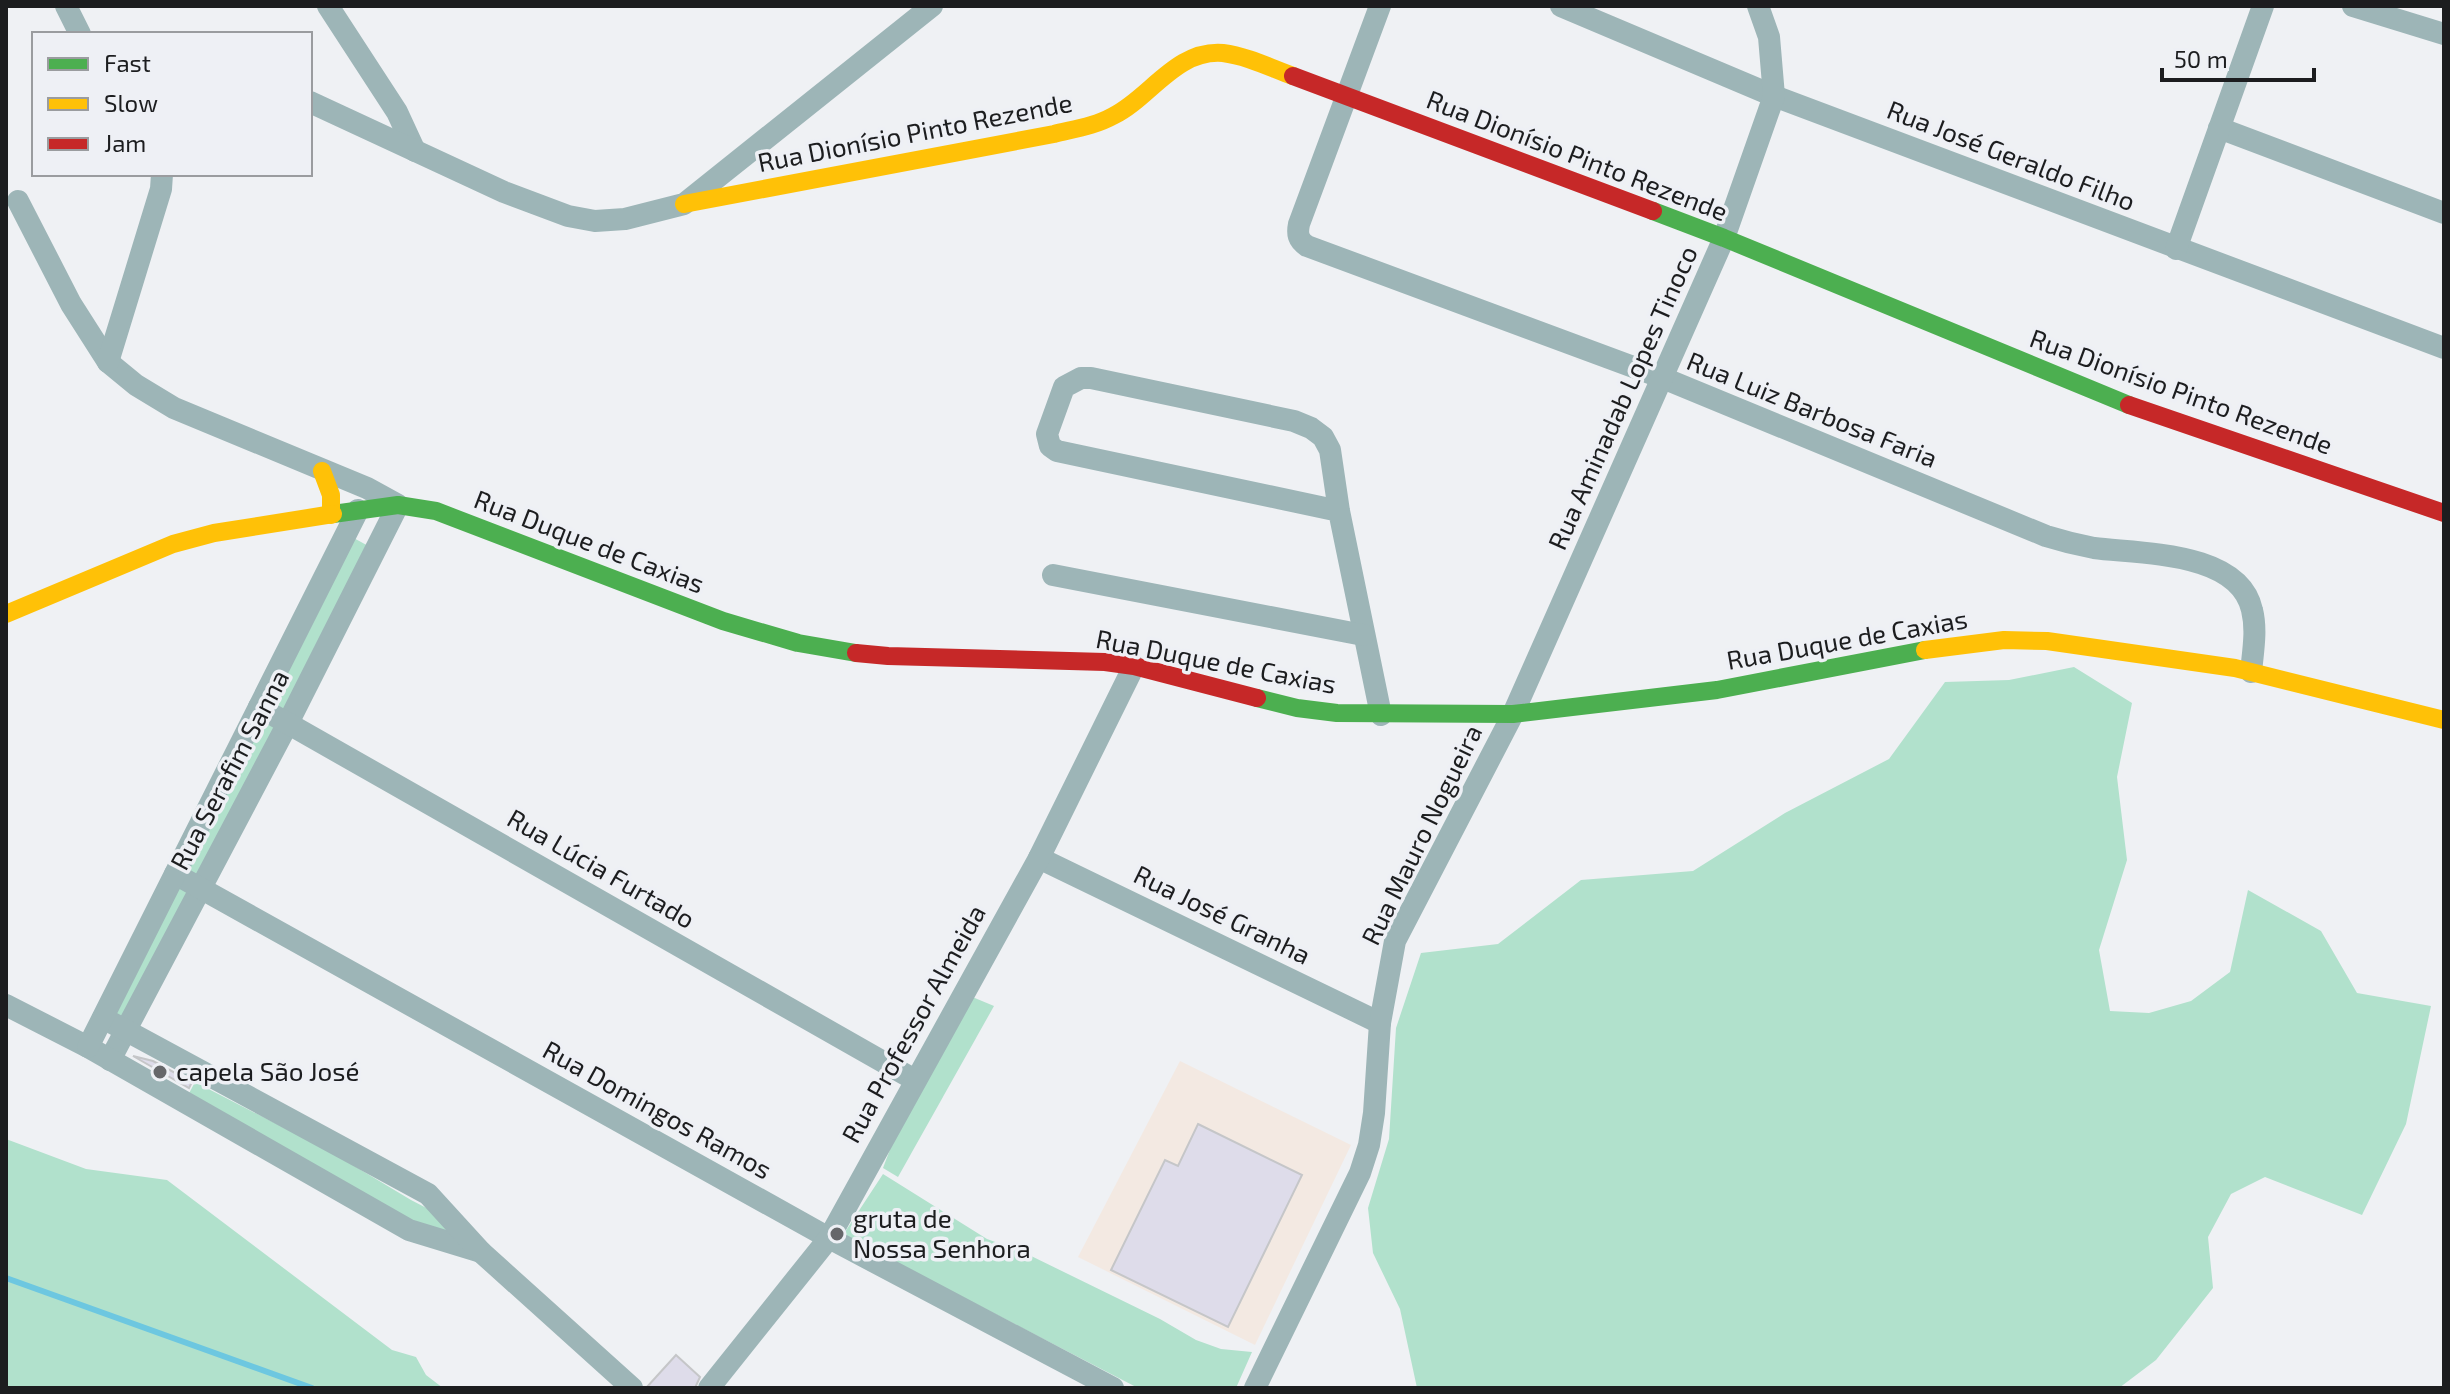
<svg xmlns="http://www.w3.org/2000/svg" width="2450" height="1394" font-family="'Exo 2',sans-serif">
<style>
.education{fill:#f3e9e2}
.green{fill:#b1e1cc}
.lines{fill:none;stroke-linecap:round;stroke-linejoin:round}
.stream{stroke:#6dc7e0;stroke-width:6}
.building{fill:#dedcea;stroke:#c5c6c8;stroke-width:2}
.street{stroke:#9db5b7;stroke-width:22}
.fast{stroke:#4caf50;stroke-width:18}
.slow{stroke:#ffc107;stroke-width:18}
.jam{stroke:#c62828;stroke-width:18}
.poi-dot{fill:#66676a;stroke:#eef0f5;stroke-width:3}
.labels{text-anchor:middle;stroke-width:7;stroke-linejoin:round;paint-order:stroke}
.street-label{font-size:26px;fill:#1c1d1f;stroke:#eef0f5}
.poi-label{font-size:26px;fill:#1c1d1f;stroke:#eef0f5;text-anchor:start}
</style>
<rect width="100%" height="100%" fill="#eff1f4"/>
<polygon class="education" points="1180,1061 1351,1145 1255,1345 1078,1257"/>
<g class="green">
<polygon points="350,536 372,548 285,716 266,705"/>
<polygon points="2074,667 2132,703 2117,777 2127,860 2099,950 2110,1011 2149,1013 2191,1001 2230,972 2248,890 2321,931 2357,993 2431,1006 2406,1124 2362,1215 2265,1177 2231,1194 2208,1237 2213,1288 2156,1360 2119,1388 1417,1388 1400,1309 1373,1253 1368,1208 1389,1139 1396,1028 1421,953 1498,944 1581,880 1693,871 1785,813 1889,759 1945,682 2009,680"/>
<polygon points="261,712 281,725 198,881 181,872"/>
<polygon points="178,878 195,888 124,1025 107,1017"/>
<polygon points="970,996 994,1006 898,1177 883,1168 897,1131"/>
<polygon points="195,1082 331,1152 411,1200 438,1214 464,1244 416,1229 186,1099"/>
<polygon points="6,1139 86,1169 167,1180 392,1350 416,1357 426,1375 443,1388 6,1388"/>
<polygon points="883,1174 987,1239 1023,1252 1160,1319 1196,1340 1221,1349 1252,1352 1236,1388 1138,1388 843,1235"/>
</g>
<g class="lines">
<polyline class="stream" points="6,1278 312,1388"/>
</g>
<g class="building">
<polygon points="133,1056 153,1061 192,1082 189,1088"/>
<polygon points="1198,1124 1302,1175 1228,1327 1111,1270 1165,1160 1178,1166"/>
<polygon points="676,1355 700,1377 695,1388 646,1388"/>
</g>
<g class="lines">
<g class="street">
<polyline points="66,6 80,34"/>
<polyline points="328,6 397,112 415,151"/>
<path d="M1380 6 1299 224C1297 234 1298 240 1307 246L1663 378 2046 536C2062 541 2078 545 2094 548 2141 554 2239 551 2252 610 2257 630 2253 651 2251 672"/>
<polyline points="1561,6 1774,96 2444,348"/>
<polyline points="2353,6 2444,34"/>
<polyline points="310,102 504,192 568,216 595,221 625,219 684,204 932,6"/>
<polyline points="2219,128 2444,213"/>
<polyline points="18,201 71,304 108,362 136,385 174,408 367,488 398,505 288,723 110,1060"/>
<polyline points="2176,249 2263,6"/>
<polyline points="108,362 161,189 162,174"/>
<polyline points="1339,511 1057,451 1050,446 1047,434 1064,387 1081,378 1091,378 1294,421 1311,428 1323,437 1330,450 1339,511 1381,715"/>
<polyline points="1053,575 1363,635"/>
<polyline points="259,707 915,1080"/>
<polyline points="1039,858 1380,1023"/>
<polyline points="175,874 829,1238 1113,1388"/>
<polyline points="6,1005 88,1047 409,1230 481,1252"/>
<polyline points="103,1018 428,1194 481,1252 632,1388"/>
<polyline points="88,1047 358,510"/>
<polyline points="709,1388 829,1238 1039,858 1134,666"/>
<polyline points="1255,1388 1360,1173 1369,1145 1374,1113 1380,1023 1395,941 1513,714 1724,238 1774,96 1769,37 1758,6"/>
</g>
<g class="fast">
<polyline points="1653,211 1724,238 2129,405"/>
<polyline points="333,514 398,505 436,511 723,621 798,643 856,653"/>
<polyline points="1257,698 1297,708 1337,713 1513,714 1717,690 1925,650"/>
</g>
<g class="slow">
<path d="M684 204 1054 134C1074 129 1095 126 1113 116 1150 98 1176 49 1223 53 1247 56 1271 68 1293 76"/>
<polyline points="322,471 331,495 331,515"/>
<polyline points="6,614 173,544 214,533 333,514"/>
<polyline points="1925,650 2004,640 2047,641 2235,668 2444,720"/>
</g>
<g class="jam">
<polyline points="1293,76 1653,211"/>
<polyline points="2129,405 2444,513"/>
<polyline points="856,653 888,656 1105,662 1134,666 1257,698"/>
</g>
</g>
<g class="poi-dot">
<circle cx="160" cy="1072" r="8"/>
<circle cx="837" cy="1234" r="8"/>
</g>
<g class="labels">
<g class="street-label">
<text transform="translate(915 133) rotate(-11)" y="9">Rua Dionísio Pinto Rezende</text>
<text transform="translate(1577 156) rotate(21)" y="9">Rua Dionísio Pinto Rezende</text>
<text transform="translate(2011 156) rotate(21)" y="9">Rua José Geraldo Filho</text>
<text transform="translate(2181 392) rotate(20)" y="9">Rua Dionísio Pinto Rezende</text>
<text transform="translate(1623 398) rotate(-66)" y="9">Rua Aminadab Lopes Tinoco</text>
<text transform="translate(1812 410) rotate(22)" y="9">Rua Luiz Barbosa Faria</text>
<text transform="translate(589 542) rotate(21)" y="9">Rua Duque de Caxias</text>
<text transform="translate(1847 640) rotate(-10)" y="9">Rua Duque de Caxias</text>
<text transform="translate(1216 662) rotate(11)" y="9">Rua Duque de Caxias</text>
<text transform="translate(230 770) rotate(-62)" y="9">Rua Serafim Sanna</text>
<text transform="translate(1422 835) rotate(-64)" y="9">Rua Mauro Nogueira</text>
<text transform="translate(601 869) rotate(30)" y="9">Rua Lúcia Furtado</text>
<text transform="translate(1222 915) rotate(26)" y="9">Rua José Granha</text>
<text transform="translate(914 1024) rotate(-61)" y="9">Rua Professor Almeida</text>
<text transform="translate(657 1110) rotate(29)" y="9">Rua Domingos Ramos</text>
</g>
<g class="poi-label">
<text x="176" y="1081">capela São José</text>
<text x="853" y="1228">gruta de<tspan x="853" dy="30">Nossa Senhora</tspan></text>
</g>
</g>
<rect width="2450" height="1394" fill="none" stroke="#1c1d1f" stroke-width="16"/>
<rect x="32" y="32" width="280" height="144" fill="#eef0f5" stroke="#9a9c9f" stroke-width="2"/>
<rect x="48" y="58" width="40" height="12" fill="#4caf50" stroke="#9a9c9f" stroke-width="2"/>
<text x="104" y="72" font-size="24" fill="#1c1d1f">Fast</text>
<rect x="48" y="98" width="40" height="12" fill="#ffc107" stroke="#9a9c9f" stroke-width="2"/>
<text x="104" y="112" font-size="24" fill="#1c1d1f">Slow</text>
<rect x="48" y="138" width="40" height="12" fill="#c62828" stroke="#9a9c9f" stroke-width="2"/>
<text x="104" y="152" font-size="24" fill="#1c1d1f">Jam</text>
<path d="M2162 68v12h152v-12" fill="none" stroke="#1c1d1f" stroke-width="4"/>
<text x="2174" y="68" font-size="24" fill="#1c1d1f" stroke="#eef0f5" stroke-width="6" paint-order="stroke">50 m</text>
</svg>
